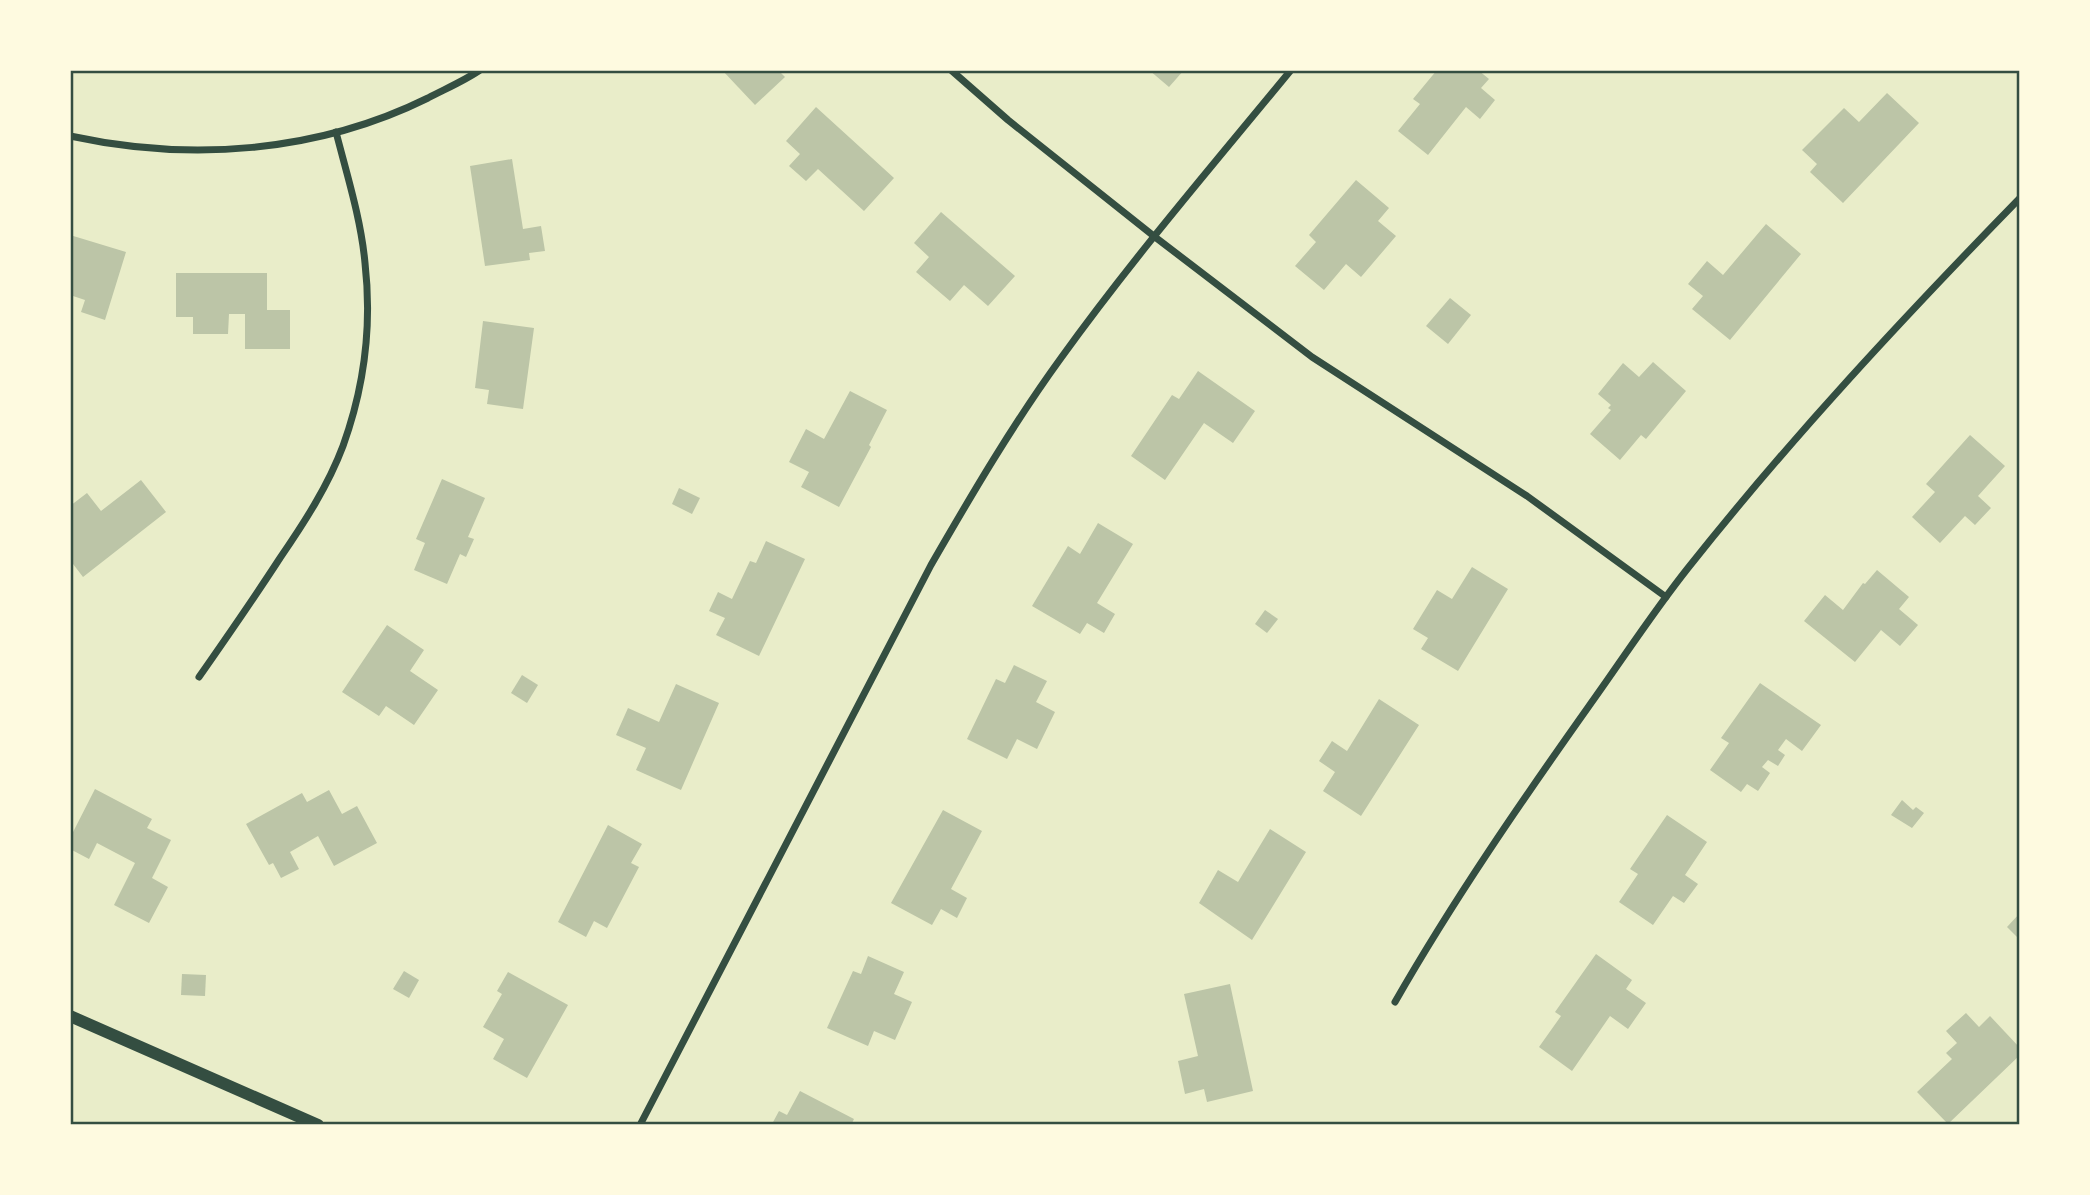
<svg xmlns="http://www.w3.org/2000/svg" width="2090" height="1195" font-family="'Fira Sans',sans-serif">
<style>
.building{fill:#bcc5a7}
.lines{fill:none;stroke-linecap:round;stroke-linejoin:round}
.minor{stroke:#344e41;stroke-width:7}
.tertiary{stroke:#344e41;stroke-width:12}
.neatline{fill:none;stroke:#344e41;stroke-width:2.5}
</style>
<rect width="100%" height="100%" fill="#e9edc9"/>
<g class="building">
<polygon points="722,70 778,70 785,77 755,105"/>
<polygon points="1149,70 1184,70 1169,87"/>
<polygon points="1437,70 1478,70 1489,79 1481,88 1495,100 1480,119 1466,107 1428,155 1398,131 1420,104 1413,99"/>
<polygon points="1887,93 1919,123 1843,203 1810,172 1817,164 1802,150 1844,108 1859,122"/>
<polygon points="816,107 894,178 864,211 818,169 806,181 789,166 800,154 786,141"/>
<polygon points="512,159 523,229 541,226 545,251 529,253 530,260 485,266 470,166"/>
<polygon points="1356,180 1389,208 1378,221 1396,236 1361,277 1346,264 1324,290 1295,266 1316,242 1309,235"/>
<polygon points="941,212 1015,276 988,306 964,285 950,301 916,272 929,257 914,243"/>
<polygon points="1766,224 1801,254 1730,340 1692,309 1703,296 1688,284 1707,261 1723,275"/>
<polygon points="70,235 126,252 105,320 81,312 85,300 70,295"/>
<polygon points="176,273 267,273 267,310 290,310 290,349 245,349 245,314 229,314 228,334 193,334 193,317 176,317"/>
<polygon points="1450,298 1471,315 1448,344 1426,326"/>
<polygon points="483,321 534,328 523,409 487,404 489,390 475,388"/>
<polygon points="1653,362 1686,391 1646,439 1641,435 1620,460 1590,434 1611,410 1608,408 1611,405 1598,394 1623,363 1639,377"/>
<polygon points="1198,371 1255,411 1233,443 1204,423 1165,480 1131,456 1172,395 1179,399"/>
<polygon points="850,391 887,410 869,445 871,447 839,507 801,487 809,472 789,462 806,429 824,439"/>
<polygon points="1970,435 2005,466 1978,496 1991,508 1975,525 1965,516 1940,543 1912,517 1935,492 1926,484"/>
<polygon points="442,479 485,498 468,537 474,539 466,557 460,554 447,584 414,570 425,543 416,539"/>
<polygon points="141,480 166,512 83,577 70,560 70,506 87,493 101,511"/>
<polygon points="679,488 700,498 692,514 672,504"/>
<polygon points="1098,523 1133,544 1097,603 1115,614 1104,633 1087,623 1080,634 1032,606 1068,546 1080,554"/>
<polygon points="766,541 805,559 759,656 716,635 725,618 709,611 718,592 732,599 750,561 756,563"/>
<polygon points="1472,567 1508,589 1458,671 1421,649 1428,638 1413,629 1437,590 1452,599"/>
<polygon points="1877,570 1909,597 1899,609 1918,625 1900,646 1881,630 1855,662 1804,621 1825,595 1843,610 1863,583 1865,584"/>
<polygon points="1265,610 1278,619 1267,633 1255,624"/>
<polygon points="387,625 424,650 410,671 438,690 414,725 386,706 379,716 342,692"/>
<polygon points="1014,665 1047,681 1036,702 1055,712 1037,749 1017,739 1007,759 967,739 996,679 1005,683"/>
<polygon points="522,675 538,685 527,703 511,693"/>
<polygon points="1760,683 1821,725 1802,751 1786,739 1778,750 1785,755 1778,766 1768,760 1762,767 1770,773 1758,791 1747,784 1741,792 1710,770 1729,743 1721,738"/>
<polygon points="676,684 719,703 681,790 636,770 646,748 616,735 628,708 659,722"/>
<polygon points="1379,699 1419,725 1361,816 1323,791 1335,772 1319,761 1332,741 1347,751"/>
<polygon points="95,789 152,819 147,828 171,840 152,878 168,887 149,923 114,905 135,863 97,843 89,859 70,849 70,838"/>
<polygon points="329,790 342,814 357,806 377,843 334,866 318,836 290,852 299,869 281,878 273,863 269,865 246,824 302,793 307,802"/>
<polygon points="1902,800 1913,810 1916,807 1924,813 1912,828 1891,815"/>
<polygon points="943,810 982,831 951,889 967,898 957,918 941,909 932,925 891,903"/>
<polygon points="1667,815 1707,842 1685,875 1698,884 1684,903 1673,896 1653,925 1619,902 1638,874 1630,869"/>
<polygon points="608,825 642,844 631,863 639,867 607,928 594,921 586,937 558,922"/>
<polygon points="1270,829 1306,852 1252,940 1199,903 1218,870 1238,882"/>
<polygon points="2020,913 2020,940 2007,927"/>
<polygon points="1596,954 1632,980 1626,989 1646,1003 1628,1029 1610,1016 1572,1071 1539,1047 1561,1016 1555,1012"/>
<polygon points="868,956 904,972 894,994 912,1002 895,1040 874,1031 868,1046 827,1028 853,971 861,974"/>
<polygon points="404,971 419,980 409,998 393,989"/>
<polygon points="508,972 568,1005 527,1078 493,1059 504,1039 483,1027 502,994 497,991"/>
<polygon points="182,974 206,975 205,996 181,995"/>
<polygon points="1230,984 1253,1091 1207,1102 1204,1089 1185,1094 1178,1061 1198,1056 1184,994"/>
<polygon points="1966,1013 1979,1027 1990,1016 2020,1048 2020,1055 1948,1124 1917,1092 1952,1059 1946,1053 1957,1043 1946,1031"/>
<polygon points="800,1091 854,1119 851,1125 772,1124 779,1111 787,1115"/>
</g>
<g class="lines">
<g class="minor">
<polyline points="951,70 1008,120 1155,237 1312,357 1527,496 1666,597"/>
<path d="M70 136C190 162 317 153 428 98 445 89 464 81 480 70"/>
<path d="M199 677C227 637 254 598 280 558 304 523 328 486 343 446 364 388 372 325 365 263 361 219 347 175 336 132"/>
<path d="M1395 1002C1454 899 1521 802 1589 706 1622 660 1653 612 1688 568 1791 438 1904 317 2020 198"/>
<path d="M640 1125 931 565C972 494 1013 424 1061 358 1133 258 1213 165 1291 70"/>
</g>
<polyline class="tertiary" points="70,1016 318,1125"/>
</g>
<rect width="2090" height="1195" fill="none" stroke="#fefae0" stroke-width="144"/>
<rect x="72" y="72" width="1946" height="1051" class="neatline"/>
</svg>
